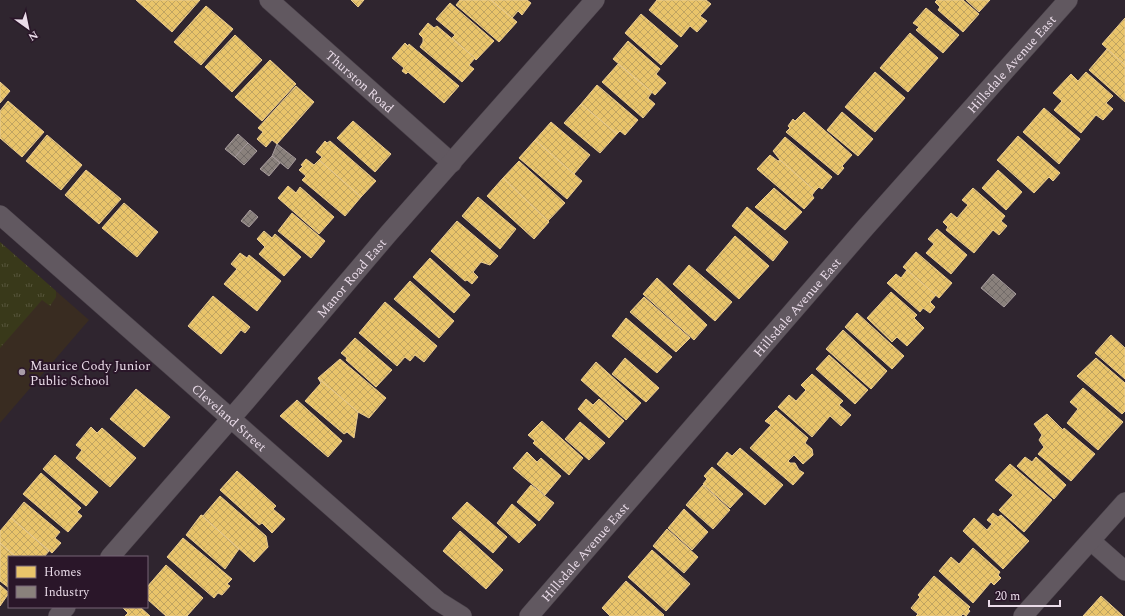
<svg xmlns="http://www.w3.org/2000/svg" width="1125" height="616" font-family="Spectral,serif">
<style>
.education{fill:#392c21}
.grass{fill:url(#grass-tufts)}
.homes{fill:url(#homes-cross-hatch);stroke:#e9cb90}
.industry{fill:url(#industry-cross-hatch);stroke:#a79c9d}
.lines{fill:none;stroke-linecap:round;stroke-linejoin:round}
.minor-casing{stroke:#494049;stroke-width:20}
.minor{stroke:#615860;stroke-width:19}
.poi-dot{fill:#a99ca8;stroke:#2a1629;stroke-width:1.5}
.labels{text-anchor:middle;stroke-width:4;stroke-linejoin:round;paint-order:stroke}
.street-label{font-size:13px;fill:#eadce9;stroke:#2a1629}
.poi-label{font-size:13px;fill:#eadce9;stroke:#2a1629;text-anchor:start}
</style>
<defs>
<pattern id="grass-tufts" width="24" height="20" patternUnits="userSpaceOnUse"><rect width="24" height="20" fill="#39391a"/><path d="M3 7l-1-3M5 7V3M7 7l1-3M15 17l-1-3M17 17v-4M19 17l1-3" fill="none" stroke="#56553b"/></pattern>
<pattern id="homes-cross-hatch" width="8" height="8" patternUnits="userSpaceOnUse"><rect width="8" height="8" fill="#e9c46a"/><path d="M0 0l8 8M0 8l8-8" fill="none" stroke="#c0a461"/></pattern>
<pattern id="industry-cross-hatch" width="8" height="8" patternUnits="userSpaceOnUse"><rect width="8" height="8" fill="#8a817c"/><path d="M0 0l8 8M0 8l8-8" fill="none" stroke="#726b69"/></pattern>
</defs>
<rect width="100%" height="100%" fill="#2f252f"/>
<polygon class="education" points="0,242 89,320 0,423"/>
<polygon class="grass" points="0,242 56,291 56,297 50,306 42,300 0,348"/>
<g class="homes">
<polygon points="136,0 200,0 172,32"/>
<polygon points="351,0 364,0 358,7"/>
<polygon points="460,0 491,0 517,22 499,42 456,5"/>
<polygon points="491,0 527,0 531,3 522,15 518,11 512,18"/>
<polygon points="657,0 706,0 711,4 700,16 707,21 697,32 690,26 681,37 649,10"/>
<polygon points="937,0 963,0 979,14 963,32 938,10 940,7 935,2"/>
<polygon points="966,0 990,0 979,12"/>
<polygon points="450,3 494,41 476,60 452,38 455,35 436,19"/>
<polygon points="206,6 233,29 201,65 174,42"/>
<polygon points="926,8 959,35 943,53 916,30 919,27 913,23"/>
<polygon points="641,14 678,46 661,65 625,33"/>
<polygon points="1125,18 1125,65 1102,44"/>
<polygon points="428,23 434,28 437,26 475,58 469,65 474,69 462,82 420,47 423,42 423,38 419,34"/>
<polygon points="910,33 938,58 908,92 880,68"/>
<polygon points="235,35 262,60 232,92 205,67"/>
<polygon points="628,41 660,69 656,74 666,83 655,95 613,59"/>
<polygon points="405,43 408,46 409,44 459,86 444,103 408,72 406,74 402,71 404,68 392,58"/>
<polygon points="1107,49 1125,65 1125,102 1089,70"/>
<polygon points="270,60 296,84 262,121 235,97"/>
<polygon points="618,64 652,92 648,98 655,104 643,118 602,82"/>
<polygon points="875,72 905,98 875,132 845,107"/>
<polygon points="1086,72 1113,96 1106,103 1113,109 1103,120 1096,115 1081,133 1054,110 1062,101 1053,93 1071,74 1078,81"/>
<polygon points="0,82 10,91 0,103"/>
<polygon points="597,85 638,120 625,135 620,131 617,134 581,104"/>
<polygon points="296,86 314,102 277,144 272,140 266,147 257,139 263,132 258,128"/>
<polygon points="8,101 44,132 22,157 0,138 0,111"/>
<polygon points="581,104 617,134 600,153 564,123"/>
<polygon points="1044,108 1080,139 1059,164 1023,132"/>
<polygon points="804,112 852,155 842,166 844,168 838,175 786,132 790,128 788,126 793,119 795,121"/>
<polygon points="842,112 873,139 858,156 827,130"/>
<polygon points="353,121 391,154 375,172 337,138"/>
<polygon points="551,122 590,155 574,174 535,140"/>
<polygon points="47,135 82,165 61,190 26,161"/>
<polygon points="1018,136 1060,173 1053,181 1049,177 1034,193 997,160"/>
<polygon points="785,137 832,177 822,189 819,187 815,191 780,160 773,151"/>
<polygon points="535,140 582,181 567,199 519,158"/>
<polygon points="325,141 327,143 330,141 376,181 361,197 319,160 322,157 316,152"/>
<polygon points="770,155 778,161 780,160 815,191 812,195 814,198 804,209 757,169"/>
<polygon points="306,159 314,165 319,160 361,197 345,216 302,180 306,176 299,170 303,166 301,165"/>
<polygon points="519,161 565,203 548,221 503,178"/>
<polygon points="86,170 121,199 99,224 65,195"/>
<polygon points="998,170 1022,192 1006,210 982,188"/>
<polygon points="503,178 549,222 534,239 487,196"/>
<polygon points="288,186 296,193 300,187 334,217 319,234 278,198"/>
<polygon points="774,188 802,212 785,230 755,207"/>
<polygon points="973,188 1005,216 1001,221 1007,226 999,235 993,230 974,253 946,230 948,227 943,222 951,213 957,218 968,205 962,200"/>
<polygon points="478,197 516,229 500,249 462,216"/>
<polygon points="124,203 158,232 137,257 102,228"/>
<polygon points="747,207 788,242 773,261 732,226"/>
<polygon points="292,213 325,241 311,258 278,231"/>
<polygon points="457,221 498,256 490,265 481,262 473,272 478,277 472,284 467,280 465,281 431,251"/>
<polygon points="937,229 967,255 951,274 926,253 934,244 928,239"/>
<polygon points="264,231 272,238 275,234 301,257 284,276 259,254 265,247 257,239"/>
<polygon points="735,236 769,266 739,299 706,270"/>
<polygon points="916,252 952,283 939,298 903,267"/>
<polygon points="240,253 247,258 249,255 281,281 257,311 224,284 237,269 231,264"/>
<polygon points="430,258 470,295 454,313 413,277"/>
<polygon points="689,265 732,302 715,321 673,284"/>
<polygon points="907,270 936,295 930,302 935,307 930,313 923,308 920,312 887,283 896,274 901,278"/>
<polygon points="657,278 707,325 694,340 643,294"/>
<polygon points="410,281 454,321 439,338 394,299"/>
<polygon points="891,292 917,315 914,318 924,328 907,346 897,337 892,342 867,318"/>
<polygon points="213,296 250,327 245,333 241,330 221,354 188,326"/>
<polygon points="644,297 690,338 676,352 630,312"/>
<polygon points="385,302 437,346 424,362 415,355 410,361 405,357 397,366 359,333"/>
<polygon points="857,313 904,356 892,369 845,327"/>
<polygon points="626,318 672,357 657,373 612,336"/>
<polygon points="843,330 887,371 871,389 826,349"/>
<polygon points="1111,335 1125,348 1125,379 1095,353"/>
<polygon points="355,338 392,370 376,387 346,360 347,358 341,353"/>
<polygon points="829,355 868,390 855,404 816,369"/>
<polygon points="625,358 659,388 646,402 612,374"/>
<polygon points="1096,358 1125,383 1125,411 1122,414 1077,376"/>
<polygon points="340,359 386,398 369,418 358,412 318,378"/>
<polygon points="596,362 641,403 626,420 581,380"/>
<polygon points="812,374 843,401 839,405 851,415 841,426 830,416 812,437 778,407 789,395 796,401 806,390 801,385"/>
<polygon points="318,378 358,412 354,438 347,432 344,434 305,401 321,383"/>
<polygon points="1083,388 1123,422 1098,450 1067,423 1078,409 1070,402"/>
<polygon points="136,389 170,417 144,447 110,419"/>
<polygon points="586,399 593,405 599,399 624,421 609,438 578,409"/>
<polygon points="297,400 342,441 328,457 280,416"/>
<polygon points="776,410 808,438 805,443 812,449 813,455 803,464 794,455 788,461 790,463 795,463 799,470 804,473 793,485 750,448 771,425 765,421"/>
<polygon points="1047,414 1063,430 1064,428 1095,454 1071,481 1038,454 1044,447 1039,440 1042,435 1034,424"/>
<polygon points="542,421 583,458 569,475 533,443 535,441 528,435"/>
<polygon points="580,422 605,443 589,460 565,439"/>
<polygon points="91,427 97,433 102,428 136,458 110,487 76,458 82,450 76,445"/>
<polygon points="740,448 783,485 765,505 717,464 727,452 732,456"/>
<polygon points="527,452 537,462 541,458 561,476 545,495 513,468"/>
<polygon points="55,455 98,492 86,506 43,469"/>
<polygon points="1025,457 1032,462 1036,457 1066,485 1054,499 1017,466"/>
<polygon points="1010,464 1052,500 1024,532 999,510 1013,495 995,480"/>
<polygon points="712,467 743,494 730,508 703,484 707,479 704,476"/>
<polygon points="237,471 276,506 273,509 285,519 272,533 262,523 259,525 220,490"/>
<polygon points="41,473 81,508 77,512 82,516 68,532 23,494"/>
<polygon points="531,485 554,503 539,521 517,502"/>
<polygon points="703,485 730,510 713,529 686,505"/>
<polygon points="220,496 266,536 268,547 254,562 201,515 203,516"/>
<polygon points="24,502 60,532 55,538 61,543 52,553 11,518"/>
<polygon points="467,502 507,537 493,553 452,518"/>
<polygon points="512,504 536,525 519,543 497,523"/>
<polygon points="684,509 708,532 692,550 668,528"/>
<polygon points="993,513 998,517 1001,515 1029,541 1003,569 963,531 974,518 987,530 992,524 987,520"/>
<polygon points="201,515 239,549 225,569 186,535"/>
<polygon points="11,518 49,551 44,557 16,557 0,543 0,531"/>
<polygon points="667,529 698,557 684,573 653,546"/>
<polygon points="460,531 503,570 486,589 443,551"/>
<polygon points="183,538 232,579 227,584 230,586 222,595 218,593 214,598 167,557"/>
<polygon points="0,543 16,557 9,557 9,588 0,581"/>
<polygon points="973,548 1000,572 998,575 1001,578 994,585 991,582 973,603 939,571 951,557 959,564"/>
<polygon points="652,550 690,584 666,611 628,577"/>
<polygon points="166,565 203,598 187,616 166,616 147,599 147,587"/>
<polygon points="934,576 970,607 968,609 970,611 966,616 963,614 961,616 916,616 918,614 911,608 920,597 918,595"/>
<polygon points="626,581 664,615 663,616 610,616 602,608"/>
<polygon points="0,585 9,593 0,606"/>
<polygon points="1101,596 1123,616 1083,616"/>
<polygon points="122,607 140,607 150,616 125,616 128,613"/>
</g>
<g class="industry">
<polygon points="238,134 248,143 235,157 225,149"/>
<polygon points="248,143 257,151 244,165 235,157"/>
<polygon points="277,144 296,159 288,169 272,156"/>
<polygon points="272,156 280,163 269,176 260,169"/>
<polygon points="250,210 258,217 249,227 241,221"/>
<polygon points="993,274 1016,294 1004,307 981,288"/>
</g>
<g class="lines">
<defs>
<g id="minor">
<path id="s1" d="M269 0 452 163"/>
<path id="s2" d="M0 215 438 601 462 616"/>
<polyline points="1091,541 1125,571"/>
<path id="s3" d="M110 557 247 400 389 233 595 0"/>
<polyline points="58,616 66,607"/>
<path id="s4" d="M529 616 865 228 1068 0"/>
<polyline points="1023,616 1125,502"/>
</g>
</defs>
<use href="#minor" class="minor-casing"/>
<use href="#minor" class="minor"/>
</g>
<circle class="poi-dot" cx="22" cy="372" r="4"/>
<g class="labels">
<g class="street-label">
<text dy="5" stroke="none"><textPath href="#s4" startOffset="733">Hillsdale Avenue East</textPath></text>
<text dy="5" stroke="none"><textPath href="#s1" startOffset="122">Thurston Road</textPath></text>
<text dy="5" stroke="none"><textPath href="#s3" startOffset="369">Manor Road East</textPath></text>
<text dy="5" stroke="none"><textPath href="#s4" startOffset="409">Hillsdale Avenue East</textPath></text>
<text dy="5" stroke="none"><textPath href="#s2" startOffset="306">Cleveland Street</textPath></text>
<text dy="5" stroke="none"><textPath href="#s4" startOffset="85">Hillsdale Avenue East</textPath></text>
</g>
<g class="poi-label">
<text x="30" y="370">Maurice Cody Junior<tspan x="30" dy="15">Public School</tspan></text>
</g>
</g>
<rect x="8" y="556" width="140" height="52" fill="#2a1629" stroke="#776576"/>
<rect x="16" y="566" width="20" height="12" fill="#e9c46a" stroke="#776576"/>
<text x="44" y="576" font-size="12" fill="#eadce9">Homes</text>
<rect x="16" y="586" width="20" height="12" fill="#8a817c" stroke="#776576"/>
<text x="44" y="596" font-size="12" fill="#eadce9">Industry</text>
<g transform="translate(28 28) rotate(147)" stroke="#2a1629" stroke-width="3" paint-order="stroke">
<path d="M0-3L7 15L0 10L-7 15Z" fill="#eadce9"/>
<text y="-6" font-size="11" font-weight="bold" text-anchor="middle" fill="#eadce9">N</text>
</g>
<path d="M989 600v6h71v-6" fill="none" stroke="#eadce9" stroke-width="2"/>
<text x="995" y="600" font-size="12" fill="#eadce9" stroke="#2a1629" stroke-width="3" paint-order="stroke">20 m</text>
</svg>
